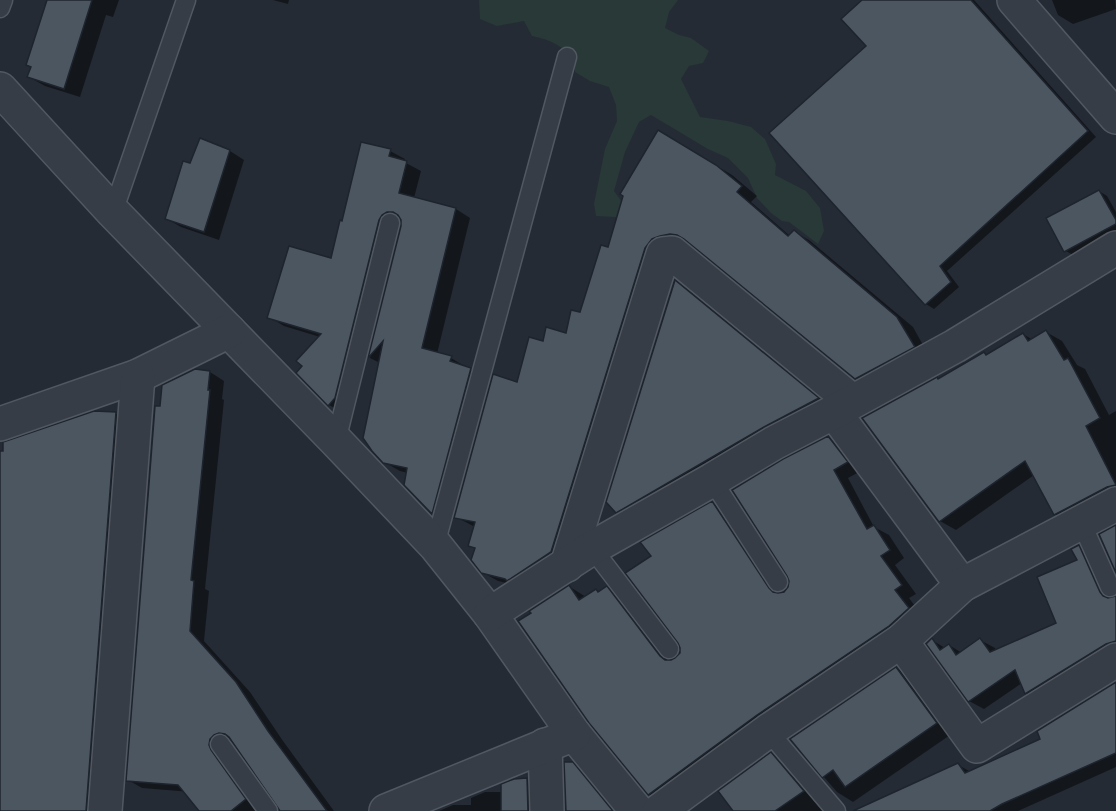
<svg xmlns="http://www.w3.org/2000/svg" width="1116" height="811" font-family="'Noto Sans',sans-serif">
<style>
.green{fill:#283938}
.shadow{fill:#0007}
.building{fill:#4c5661;stroke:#1e242d;stroke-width:1.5}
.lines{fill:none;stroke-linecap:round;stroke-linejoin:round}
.lane-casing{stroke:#515861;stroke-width:21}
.street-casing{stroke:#515861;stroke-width:36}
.lane{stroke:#373d46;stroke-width:18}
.street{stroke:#373d46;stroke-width:33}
</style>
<rect width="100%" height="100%" fill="#242b35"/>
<path class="green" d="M479 0H678L669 12 665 28 679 35 691 38 709 51 703 63 689 66 681 79 700 117 728 121 751 127 765 139 776 164 775 175 806 191 820 208 824 231 818 244 789 222 782 221 771 213 757 198 748 178 728 158 708 149 651 115 639 122 625 152 614 191 622 202V212L616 217 596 216 594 204 605 149 617 121 616 105 609 87 590 81 575 72V58C560 45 551 40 532 36L524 21 497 26 480 19Z"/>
<g class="shadow">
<polygon points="53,0 119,0 113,17 106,15 80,97 45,86 29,77"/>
<polygon points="273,0 289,0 288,4"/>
<polygon points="864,0 974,0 1096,137 947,271 959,287 934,309 926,304 868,46"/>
<polygon points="1052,0 1115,0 1116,9 1073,24 1058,15"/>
<polygon points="659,132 732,175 757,196 751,202 790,236 794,232 809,240 913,327 929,356 872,387 856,378 692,243 677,244 567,561 519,586 498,581 482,572 476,549 470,546 475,527 456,517 518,383 544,342 567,335 581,313"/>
<polygon points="200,140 230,151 244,160 219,240 181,227 167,219 191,165"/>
<polygon points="390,151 405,159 404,162 421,171 414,198 456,209 470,218 437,354 451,358 466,367 485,377 447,520 433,512 406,484 408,473 400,471 384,462 380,363 370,358 402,226 402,220 397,223 344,413 329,405 298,373 320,337 284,326 269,317 332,260 343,222"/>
<polygon points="1099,191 1107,196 1116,212 1116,232 1073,255 1066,251"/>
<polygon points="676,282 691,291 834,408 633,521 617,512"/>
<polygon points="1046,332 1062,341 1077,365 1085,369 1109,415 1116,411 1116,500 1071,524 1055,514 1034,475 956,530 940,521 940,380 987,356 1023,334 1033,340"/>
<polygon points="210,372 224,381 222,399 224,400 205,589 209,591 204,641 250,692 283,741 334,811 281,811 234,741 228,743 262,811 204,811 228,795 142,788 128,780 161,408"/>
<polygon points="94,413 116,414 132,423 103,811 0,811 0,492"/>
<polygon points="828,438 843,446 861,471 848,478 874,527 889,535 904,558 895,565 916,594 909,598 923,617 664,803 649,794 590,722 570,587 586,597 596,591 599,592 607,587 622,596 671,661 681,653 682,648 653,556 712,503 727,512 781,594 784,593 790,587"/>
<polygon points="1079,546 1094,555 1114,600 1116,598 1116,655 1041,702 1026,693 1022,683 984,709 969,701 932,640 945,648 949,645 962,653 980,640 995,648 996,651 1058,624 1079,560"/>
<polygon points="897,668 913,678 953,733 853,802 837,792 805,755"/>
<polygon points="1116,684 1116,767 1018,811 857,811 958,765 971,772 1042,740"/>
<polygon points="572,764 588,772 619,811 567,811"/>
<polygon points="785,771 800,779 827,811 734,811"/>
<polygon points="527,780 542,788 542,811 439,811 453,805 471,805 471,798 485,792 502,792"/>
</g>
<g class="building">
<polygon points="47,0 92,0 64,89 27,77 31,67 26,65"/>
<polygon points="862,0 971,0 1088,131 940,266 951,282 925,305 769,133 866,46 841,19"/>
<polygon points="658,130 716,165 742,186 737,192 788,236 794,230 897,317 915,347 855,379 684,239 677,235 670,234 660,236 652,239 645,248 551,552 507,581 505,579 481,573 471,560 475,548 468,546 475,522 454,518 493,374 517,382 529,337 543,341 546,327 566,333 571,310 580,312 601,245 608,247 623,196 620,194"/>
<polygon points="200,138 230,150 204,232 165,219 183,161 190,163"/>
<polygon points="361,142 391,149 389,156 407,161 399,193 456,208 422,348 452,356 450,361 471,368 432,514 404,485 407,468 383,463 372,451 363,438 383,341 368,358 401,226 401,220 398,215 393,212 387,212 382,215 379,220 335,398 328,406 296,373 302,366 296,361 321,334 267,318 289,246 331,258 340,220 342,221"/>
<polygon points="1099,190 1116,220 1116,224 1064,252 1046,218"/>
<polygon points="675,280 819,398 764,427 616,513 606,502"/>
<polygon points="1046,330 1064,360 1068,358 1100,418 1086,426 1116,485 1107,487 1054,515 1025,461 939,522 862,418 937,377 938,379 984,352 986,355 1023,333 1028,341"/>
<polygon points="195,369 210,371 208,390 210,390 191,580 194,581 190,631 236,682 268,731 327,811 280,811 229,737 225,734 219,733 214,735 210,739 209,745 211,750 246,799 231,811 199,811 178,785 126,781 155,406 160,406 162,385"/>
<polygon points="94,411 116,412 86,811 0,811 0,451 3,451 3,442"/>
<polygon points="828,436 848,462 834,470 867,529 874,525 890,550 881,556 902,585 895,590 909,608 889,626 757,715 648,795 589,723 518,621 531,613 529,611 569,585 579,600 596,589 598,592 607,586 660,656 665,660 671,660 675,658 680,653 680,648 678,643 625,573 651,556 640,542 712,501 769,588 773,592 778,593 784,592 788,587 789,581 787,576 732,490 783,459"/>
<polygon points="1116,525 1116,573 1099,534"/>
<polygon points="1079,545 1100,592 1103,596 1108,598 1116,596 1116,641 1106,644 1025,694 1015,670 968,702 926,644 932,638 940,650 949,644 956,655 980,638 990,652 1056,623 1037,577 1077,560 1071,549"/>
<polygon points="896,667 937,723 845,787 833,770 822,778 790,739"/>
<polygon points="1116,682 1116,753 1107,757 1002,804 990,811 853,811 958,763 965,773 1040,739 1037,731"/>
<polygon points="771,752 804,791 775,811 733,811 718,791"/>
<polygon points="564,762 573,762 613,811 566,811"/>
<polygon points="527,778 528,811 501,811 501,784 514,779"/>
</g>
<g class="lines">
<defs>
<g id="lane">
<polyline points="0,8 3,0"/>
<polyline points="113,212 186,0"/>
<polyline points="336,441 390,223"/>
<polyline points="712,480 778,582"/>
<polyline points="1081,522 1110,587"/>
<polyline points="435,545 567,57"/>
<polyline points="592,548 669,649"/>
<polyline points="768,731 836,811"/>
<polyline points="220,744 268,811"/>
</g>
<g id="street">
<polyline points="1014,0 1116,117"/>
<polyline points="0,89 113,212 336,441 435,545 490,614 574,734 637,811"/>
<polyline points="834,412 962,585"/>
<polyline points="0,424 138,376 229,331"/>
<polyline points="567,565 663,254 672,253 852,401"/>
<polyline points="490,614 592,548 712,480 774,443 834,412 955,346 1116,248"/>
<polyline points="901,641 977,746 1116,660"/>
<polyline points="545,745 547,811"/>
<polyline points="105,811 138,376"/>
<polyline points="386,811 574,734"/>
<polyline points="659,811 768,731 901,641 962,585 1116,504"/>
</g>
</defs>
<use href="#lane" class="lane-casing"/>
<use href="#street" class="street-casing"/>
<use href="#lane" class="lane"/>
<use href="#street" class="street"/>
</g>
</svg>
